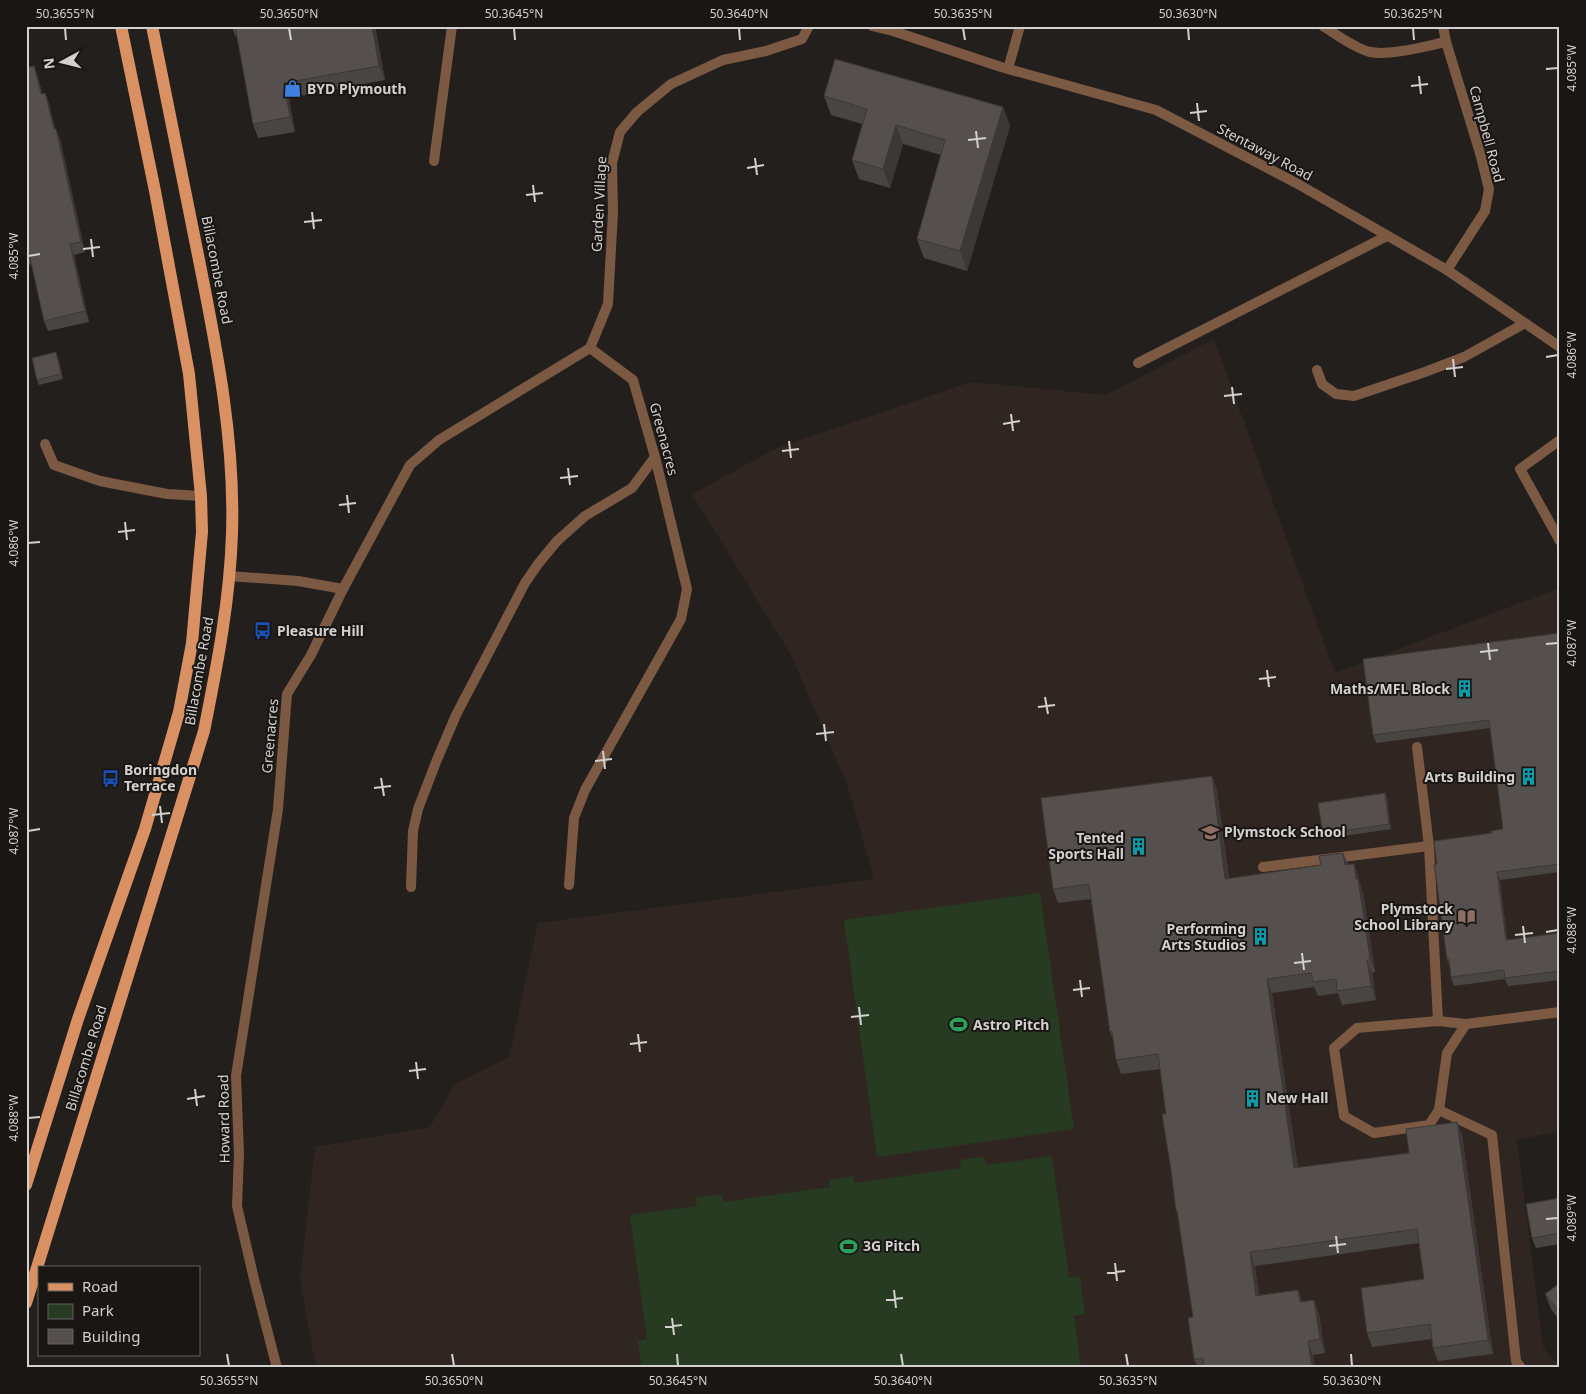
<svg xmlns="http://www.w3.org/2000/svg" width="1586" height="1394" font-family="'Noto Sans',sans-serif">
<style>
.built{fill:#302621}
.green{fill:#273b22}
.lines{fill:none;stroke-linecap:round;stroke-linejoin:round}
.lane{stroke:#7c5943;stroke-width:10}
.street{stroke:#7c5943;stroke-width:10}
.primary{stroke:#d99062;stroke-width:12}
.wall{fill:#494543}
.shaded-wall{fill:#3c3837}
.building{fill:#55504e;stroke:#3c3837}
.ticks{fill:none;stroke:#d3d1cf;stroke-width:2}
.labels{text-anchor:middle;stroke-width:4;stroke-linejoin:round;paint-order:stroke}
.poi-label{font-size:14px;font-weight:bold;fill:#d3d1cf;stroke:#191614;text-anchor:start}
.street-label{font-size:14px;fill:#d3d1cf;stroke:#191614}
.neatline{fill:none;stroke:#d3d1cf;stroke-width:2}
.ticks-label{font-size:12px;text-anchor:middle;fill:#d3d1cf}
</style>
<rect width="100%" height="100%" fill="#231f1d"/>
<polygon class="built" points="1214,339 1335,673 1560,588 1560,1131 1517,1140 1543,1347 1554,1361 1560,1362 1560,1368 316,1368 300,1280 315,1147 430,1127 455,1084 509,1057 538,923 874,879 847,784 791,655 692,494 779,447 971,382 1105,395"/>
<g class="green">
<polygon points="1040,893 1074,1129 877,1157 844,920"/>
<polygon points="1052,1156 1069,1278 1080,1277 1085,1314 1074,1316 1081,1368 642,1368 638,1341 647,1339 630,1215 697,1206 696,1198 721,1194 723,1202 830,1187 829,1180 853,1176 855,1183 961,1168 960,1160 984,1157 986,1165"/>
</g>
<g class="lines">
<g class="lane">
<polyline points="1008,69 1020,26"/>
<polyline points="434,161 452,26"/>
<polyline points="1138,363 1387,236"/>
<polyline points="1317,370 1322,384 1336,394 1354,396 1425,372 1464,357 1525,323"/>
<polyline points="1560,440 1520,469 1560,541"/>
<polyline points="1417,747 1429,846 1438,1021"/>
<polyline points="1263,867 1429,846"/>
<polyline points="411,887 413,831 418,809 436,762 456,715 525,583 538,564 557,541 585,516 632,488 655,457"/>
<polygon points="1438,1021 1466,1024 1447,1053 1439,1110 1429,1125 1374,1133 1344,1116 1334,1048 1357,1028"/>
<polyline points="1466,1024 1560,1012"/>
<polyline points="1439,1110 1492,1135 1516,1361 1521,1368"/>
</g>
<g class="street">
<polyline points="872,26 893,31 1001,67 1156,110 1298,184 1447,270 1560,347"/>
<path d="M1323 26C1335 34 1356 49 1370 52 1390 56 1426 46 1446 42"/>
<polyline points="1443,26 1446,42 1480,153 1489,189 1485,211 1447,270"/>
<polyline points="590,348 608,304 613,212 612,163 620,132 637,112 671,84 723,60 766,51 802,39 809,26"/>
<polyline points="45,444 54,465 100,481 167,494 201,496"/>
<polyline points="229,576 298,581 343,589"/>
<polyline points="569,885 574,818 585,790 681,619 687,589 655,457 633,380 590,348"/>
<polyline points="277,1368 254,1279 237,1206 239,1154 236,1076 278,809 287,694 311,655 343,589 410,465 439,440 590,348"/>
</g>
<g class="primary">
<polyline points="26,1185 78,1019 145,829 179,712 192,643 202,532 201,496 189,374 155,191 121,26"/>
<path d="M26 1303 204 731C217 666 230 600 232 533 235 441 217 350 199 260 184 182 168 104 152 26"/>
</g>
</g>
<g class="wall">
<polygon points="232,26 375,26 385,80 289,98 295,132 258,138 253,124 237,36 235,36"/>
<polygon points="26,65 27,68 34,66 38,77 42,94 45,93 49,103 55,129 60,139 85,252 74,255 89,322 48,331 44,321 31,264 29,265 26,256"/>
<polygon points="824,96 1003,107 1010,126 967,271 924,258 917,239 941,155 903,144 890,188 859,179 852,160 862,124 831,115"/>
<polygon points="58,357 63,379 39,385 37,380"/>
<polygon points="1560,633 1560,872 1500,880 1507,940 1560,933 1560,980 1508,986 1505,979 1454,986 1451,977 1450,967 1447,959 1437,864 1492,833 1503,829 1490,728 1376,743 1373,735"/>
<polygon points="1212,776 1217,790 1229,879 1321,865 1343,853 1348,864 1354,864 1363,893 1375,972 1372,973 1376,1000 1342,1005 1338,993 1318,996 1314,987 1272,993 1298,1168 1409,1153 1457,1122 1462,1135 1493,1354 1438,1361 1433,1348 1432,1339 1372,1347 1367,1333 1424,1279 1419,1243 1255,1266 1259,1295 1298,1290 1302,1302 1319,1314 1325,1353 1313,1355 1315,1368 1198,1368 1194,1359 1193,1317 1179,1219 1176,1210 1166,1114 1160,1069 1121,1074 1116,1060 1114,1042 1110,1032 1091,899 1058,903 1053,889"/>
<polygon points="1385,793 1387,798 1391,829 1324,839 1323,834"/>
<polygon points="1560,1198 1560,1244 1536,1248 1532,1238"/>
<polygon points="1560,1283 1560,1321 1551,1309 1545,1294"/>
</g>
<g class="shaded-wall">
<polygon points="372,26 375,26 385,80 379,66"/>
<polygon points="34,66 38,77 45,104 41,94"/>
<polygon points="284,83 289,98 295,132 290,117"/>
<polygon points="45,93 49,103 57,140 54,129"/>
<polygon points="1003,107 1010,126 967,271 960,251"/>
<polygon points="896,125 903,144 890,188 883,169"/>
<polygon points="56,129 60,139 85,252 81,242"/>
<polygon points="70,244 74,255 89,322 85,311"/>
<polygon points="1212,776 1217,790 1230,893 1225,879"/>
<polygon points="1385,793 1387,798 1391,829 1389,824"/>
<polygon points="1343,853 1348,867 1345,865"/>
<polygon points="1354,864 1363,893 1375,972 1370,958 1356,879"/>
<polygon points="1497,872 1500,880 1508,948 1506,940"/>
<polygon points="1367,960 1372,973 1376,1000 1371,986"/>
<polygon points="1267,979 1272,993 1300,1182 1294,1168"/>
<polygon points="1457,1122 1462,1135 1493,1354 1488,1340"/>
<polygon points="1250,1252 1255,1266 1261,1310 1256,1296"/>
<polygon points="1298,1290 1303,1304 1300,1302"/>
<polygon points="1314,1300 1319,1314 1325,1353 1320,1339"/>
<polygon points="1308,1341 1313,1355 1315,1368 1312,1368"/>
</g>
<g class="building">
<polygon points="235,26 372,26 379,66 284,83 290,117 253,124"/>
<polygon points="835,59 1003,107 960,251 917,239 945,140 896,125 883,169 852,160 867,109 824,96"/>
<polygon points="34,66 41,94 45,93 54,129 56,129 81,242 70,244 85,311 44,321 29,253 26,254 26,68"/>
<polygon points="56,352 61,374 37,380 32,358"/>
<polygon points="1560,633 1560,864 1497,872 1506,940 1560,933 1560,971 1505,978 1504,970 1451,977 1449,959 1447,959 1435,870 1434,865 1437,864 1434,841 1492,833 1491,831 1503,829 1489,720 1373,735 1363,659"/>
<polygon points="1212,776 1225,879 1321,865 1319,856 1343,853 1345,865 1354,864 1356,879 1358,879 1370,958 1367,960 1371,986 1337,991 1336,979 1313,982 1311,973 1267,979 1294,1168 1409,1153 1406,1129 1457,1122 1488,1340 1433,1348 1430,1324 1367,1333 1361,1288 1424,1279 1417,1229 1250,1252 1256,1296 1298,1290 1300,1302 1314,1300 1320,1339 1308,1341 1312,1368 1204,1368 1203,1358 1194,1359 1188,1318 1193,1317 1177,1210 1176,1210 1171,1170 1162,1114 1166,1114 1158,1054 1116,1060 1112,1031 1110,1032 1089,884 1053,889 1041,798"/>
<polygon points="1385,793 1389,824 1323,834 1318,803"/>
<polygon points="1560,1198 1560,1233 1532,1238 1526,1204"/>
<polygon points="1560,1283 1560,1313 1545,1294"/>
</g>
<path class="ticks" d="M65 28 66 40M289 28 291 40M514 28 515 40M739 28 740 40M963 28 965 40M1188 28 1189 40M1413 28 1414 40M1546 69 1558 68M1419 76 1421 94M1411 86 1428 84M1197 103 1199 121M1190 113 1207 111M976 131 978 148M968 140 986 138M755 158 757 175M747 168 764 165M533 185 535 202M526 195 543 193M312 212 314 229M304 222 322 220M91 239 93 257M83 249 100 247M28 256 40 254M1546 357 1558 355M1453 359 1455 377M1446 369 1463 367M1232 387 1234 404M1224 396 1242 394M1011 414 1013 431M1003 424 1020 421M789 441 791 458M782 451 799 449M568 468 570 485M560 478 578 476M347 495 349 513M339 505 356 503M125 522 127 540M118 532 135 530M28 543 40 542M1488 643 1490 660M1546 644 1558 643M1480 652 1498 650M1267 670 1269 687M1259 679 1276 677M1045 697 1048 714M1038 707 1055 705M824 724 826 741M816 734 834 732M603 751 605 769M595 761 612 759M381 778 384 796M374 788 391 786M160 806 162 823M152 815 170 813M28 831 40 829M1523 926 1525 943M1546 932 1558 930M1515 935 1533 933M1302 953 1304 970M1294 963 1311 961M1080 980 1082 997M1073 990 1090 988M859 1007 861 1025M851 1017 869 1015M638 1034 640 1052M630 1044 647 1042M416 1062 418 1079M409 1071 426 1069M195 1089 197 1106M187 1099 205 1096M28 1118 40 1117M1546 1219 1558 1218M1336 1236 1338 1253M1329 1246 1346 1244M1115 1263 1117 1281M1107 1273 1125 1271M894 1290 896 1308M886 1300 903 1298M672 1318 674 1335M665 1327 682 1325M227 1354 229 1366M452 1354 454 1366M677 1354 678 1366M901 1354 903 1366M1126 1354 1128 1366M1351 1354 1352 1366"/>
<defs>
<symbol id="shop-bare" viewBox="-9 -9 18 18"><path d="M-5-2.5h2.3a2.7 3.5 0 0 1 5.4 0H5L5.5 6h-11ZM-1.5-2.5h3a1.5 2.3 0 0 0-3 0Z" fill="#3f7fe0" stroke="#191614" stroke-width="2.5" paint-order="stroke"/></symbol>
<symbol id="bus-bare" viewBox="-9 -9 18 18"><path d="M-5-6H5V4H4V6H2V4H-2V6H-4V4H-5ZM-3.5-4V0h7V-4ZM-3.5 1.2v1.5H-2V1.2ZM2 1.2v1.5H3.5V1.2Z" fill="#1a4fb4" stroke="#191614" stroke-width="2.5" paint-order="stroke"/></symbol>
<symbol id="building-bare" viewBox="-9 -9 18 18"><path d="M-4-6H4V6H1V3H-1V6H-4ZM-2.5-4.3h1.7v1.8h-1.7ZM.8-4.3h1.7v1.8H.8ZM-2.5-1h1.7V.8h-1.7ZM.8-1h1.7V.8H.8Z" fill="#0f9aa8" stroke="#191614" stroke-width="2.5" paint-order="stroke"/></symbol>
<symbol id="school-bare" viewBox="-9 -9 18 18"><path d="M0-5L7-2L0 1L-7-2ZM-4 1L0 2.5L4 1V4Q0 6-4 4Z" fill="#8d6e63" stroke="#191614" stroke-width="2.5" paint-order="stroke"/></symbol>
<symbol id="library-bare" viewBox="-9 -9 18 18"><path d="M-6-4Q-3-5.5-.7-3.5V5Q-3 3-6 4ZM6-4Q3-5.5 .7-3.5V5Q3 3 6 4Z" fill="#8d6e63" stroke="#191614" stroke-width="2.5" paint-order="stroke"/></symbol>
<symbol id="stadium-bare" viewBox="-9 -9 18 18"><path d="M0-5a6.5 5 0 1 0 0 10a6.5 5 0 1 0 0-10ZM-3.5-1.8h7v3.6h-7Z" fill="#2e9e5b" stroke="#191614" stroke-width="2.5" paint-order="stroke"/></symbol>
</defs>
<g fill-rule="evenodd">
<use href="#shop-bare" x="280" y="76" width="25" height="25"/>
<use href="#bus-bare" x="250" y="618" width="25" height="25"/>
<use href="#building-bare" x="1452" y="676" width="25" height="25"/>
<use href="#building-bare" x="1516" y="764" width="25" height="25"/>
<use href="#bus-bare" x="98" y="766" width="25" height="25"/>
<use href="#school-bare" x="1198" y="820" width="25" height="25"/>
<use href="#building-bare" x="1126" y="834" width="25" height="25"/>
<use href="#library-bare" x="1454" y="904" width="25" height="25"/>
<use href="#building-bare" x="1248" y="924" width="25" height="25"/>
<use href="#stadium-bare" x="946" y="1012" width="25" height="25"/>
<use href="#building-bare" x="1240" y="1086" width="25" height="25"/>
<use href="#stadium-bare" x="836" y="1234" width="25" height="25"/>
</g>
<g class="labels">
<g class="poi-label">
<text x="307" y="94">BYD Plymouth</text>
<text x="277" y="636">Pleasure Hill</text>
<text x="1450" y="694" text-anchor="end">Maths/MFL Block</text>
<text x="124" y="775">Boringdon<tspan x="124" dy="16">Terrace</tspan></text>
<text x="1515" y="782" text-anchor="end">Arts Building</text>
<text x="1224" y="837">Plymstock School</text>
<text x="1124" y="843" text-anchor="end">Tented<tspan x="1124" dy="16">Sports Hall</tspan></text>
<text x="1453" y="914" text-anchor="end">Plymstock<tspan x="1453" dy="16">School Library</tspan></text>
<text x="1246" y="934" text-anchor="end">Performing<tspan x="1246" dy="16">Arts Studios</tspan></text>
<text x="973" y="1030">Astro Pitch</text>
<text x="1266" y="1103">New Hall</text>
<text x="863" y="1251">3G Pitch</text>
</g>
<g class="street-label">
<text transform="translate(1487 134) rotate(75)" y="5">Campbell Road</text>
<text transform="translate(1265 152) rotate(28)" y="5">Stentaway Road</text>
<text transform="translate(599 204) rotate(-87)" y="5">Garden Village</text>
<text transform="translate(217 270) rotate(79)" y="5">Billacombe Road</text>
<text transform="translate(664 439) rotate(75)" y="5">Greenacres</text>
<text transform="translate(199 671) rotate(-80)" y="5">Billacombe Road</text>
<text transform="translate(270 736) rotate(-85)" y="5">Greenacres</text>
<text transform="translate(86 1058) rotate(-73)" y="5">Billacombe Road</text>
<text transform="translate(224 1119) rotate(-91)" y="5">Howard Road</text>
</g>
</g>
<rect width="1586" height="1394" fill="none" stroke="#191614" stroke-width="55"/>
<rect x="38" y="1266" width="162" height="90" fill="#191614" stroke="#63615f"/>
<rect x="48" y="1283" width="25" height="8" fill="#d99062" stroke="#63615f"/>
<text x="82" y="1292" font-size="15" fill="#d3d1cf">Road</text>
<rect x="48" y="1304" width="25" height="15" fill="#273b22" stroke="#63615f"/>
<text x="82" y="1316" font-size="15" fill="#d3d1cf">Park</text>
<rect x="48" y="1329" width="25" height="15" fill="#55504e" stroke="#63615f"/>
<text x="82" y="1342" font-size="15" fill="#d3d1cf">Building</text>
<g transform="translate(62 62) rotate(263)" stroke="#191614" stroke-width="4" paint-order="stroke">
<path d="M0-4L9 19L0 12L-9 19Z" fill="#d3d1cf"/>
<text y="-8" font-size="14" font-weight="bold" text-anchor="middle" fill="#d3d1cf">N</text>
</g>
<rect x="28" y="28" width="1530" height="1338" class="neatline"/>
<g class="ticks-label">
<text x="65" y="18">50.3655°N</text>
<text x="289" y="18">50.3650°N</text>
<text x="514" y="18">50.3645°N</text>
<text x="739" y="18">50.3640°N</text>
<text x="963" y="18">50.3635°N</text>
<text x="1188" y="18">50.3630°N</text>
<text x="1413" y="18">50.3625°N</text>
<text transform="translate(1572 68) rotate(-90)" y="4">4.085°W</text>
<text transform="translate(14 256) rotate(-90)" y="4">4.085°W</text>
<text transform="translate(1572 355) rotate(-90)" y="4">4.086°W</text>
<text transform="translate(14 543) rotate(-90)" y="4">4.086°W</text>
<text transform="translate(1572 643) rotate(-90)" y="4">4.087°W</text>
<text transform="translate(14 831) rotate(-90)" y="4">4.087°W</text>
<text transform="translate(1572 930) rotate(-90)" y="4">4.088°W</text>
<text transform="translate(14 1118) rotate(-90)" y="4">4.088°W</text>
<text transform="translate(1572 1218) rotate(-90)" y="4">4.089°W</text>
<text x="229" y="1385">50.3655°N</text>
<text x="454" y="1385">50.3650°N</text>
<text x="678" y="1385">50.3645°N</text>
<text x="903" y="1385">50.3640°N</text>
<text x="1128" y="1385">50.3635°N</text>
<text x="1352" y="1385">50.3630°N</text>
</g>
</svg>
